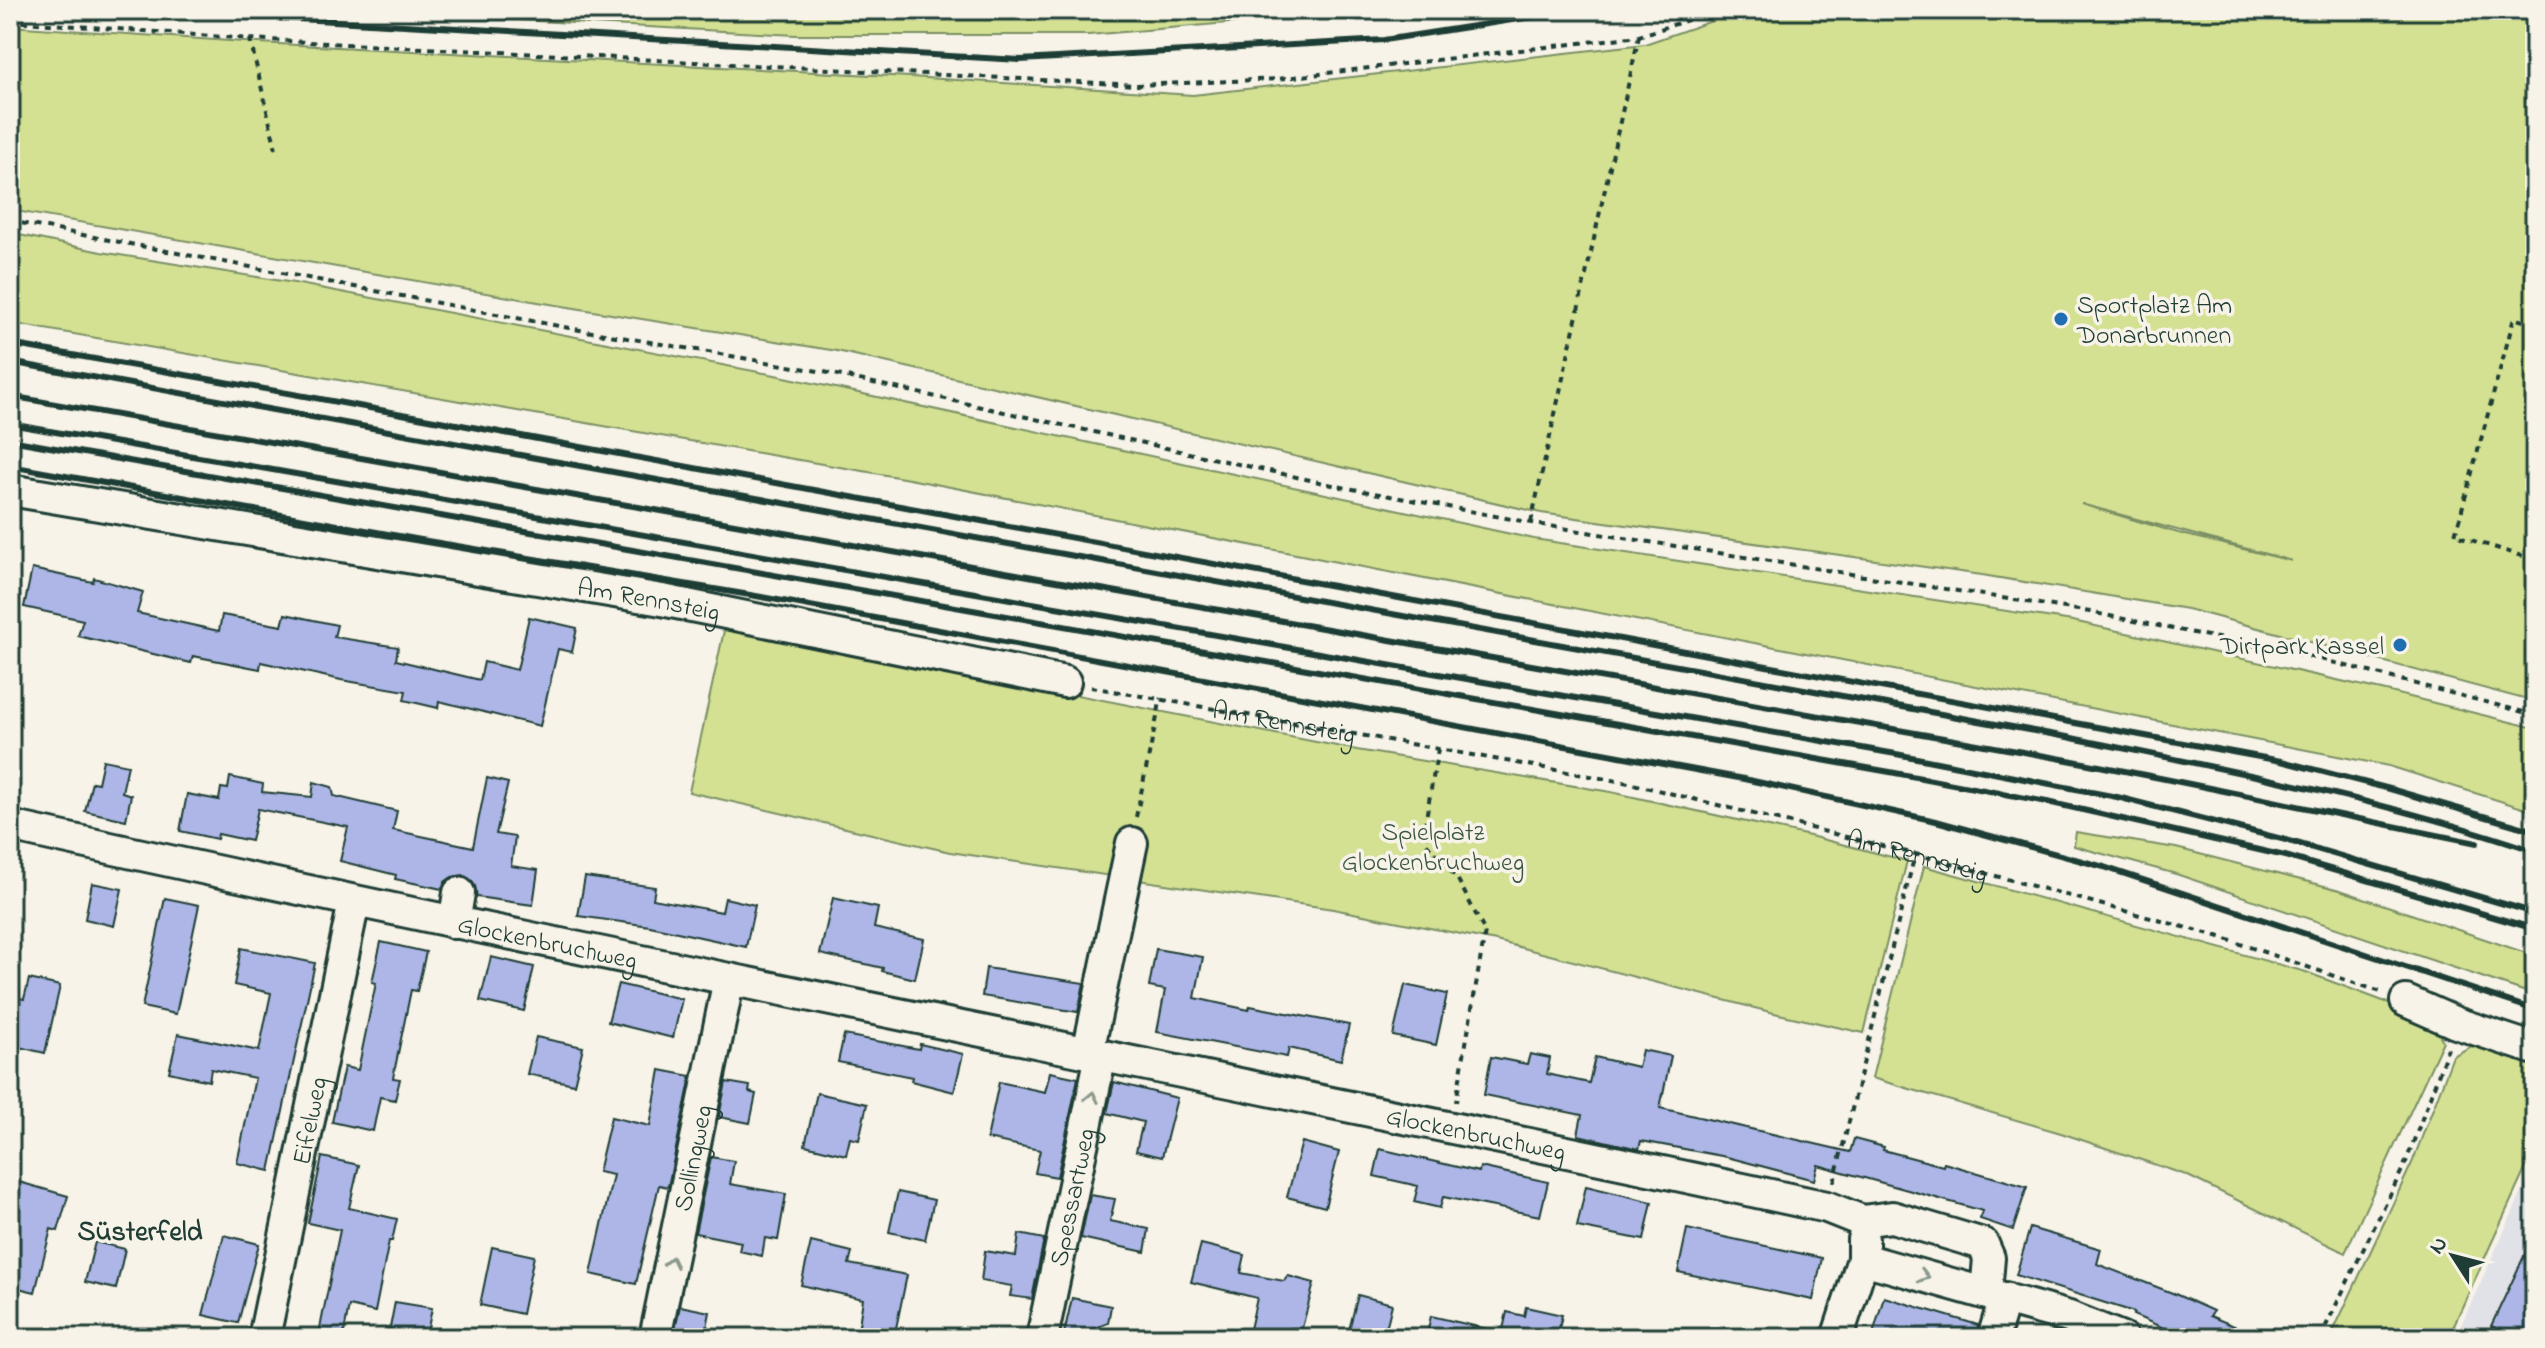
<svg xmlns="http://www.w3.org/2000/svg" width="2545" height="1348" font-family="'Indie Flower',sans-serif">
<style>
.built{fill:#e1e1e8}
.green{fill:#d4e193;stroke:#7a8f64;stroke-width:2;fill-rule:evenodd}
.building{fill:#adb6e7;stroke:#1f3d34;stroke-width:2}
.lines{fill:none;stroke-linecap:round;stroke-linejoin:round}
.minor-casing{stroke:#1f3d34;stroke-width:36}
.path{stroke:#1f3d34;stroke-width:4;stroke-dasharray:6 6;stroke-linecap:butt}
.minor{stroke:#f7f3e8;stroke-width:30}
.rail{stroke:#1f3d34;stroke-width:6}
.oneway{stroke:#8b988e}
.poi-dot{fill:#1f6fb2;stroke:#f7f3e8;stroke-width:3}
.labels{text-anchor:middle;stroke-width:7;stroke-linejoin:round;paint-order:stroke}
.poi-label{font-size:26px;fill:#1f3d34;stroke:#f7f3e8;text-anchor:start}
.street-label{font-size:26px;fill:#1f3d34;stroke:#f7f3e8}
.park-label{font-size:26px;fill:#3a5642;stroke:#f7f3e8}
.neighbourhood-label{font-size:28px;font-weight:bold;fill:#1f3d34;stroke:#f7f3e8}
</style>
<rect width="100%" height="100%" fill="#f7f3e8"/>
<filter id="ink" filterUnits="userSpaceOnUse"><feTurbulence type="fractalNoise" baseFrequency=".0125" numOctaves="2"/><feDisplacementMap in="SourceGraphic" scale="16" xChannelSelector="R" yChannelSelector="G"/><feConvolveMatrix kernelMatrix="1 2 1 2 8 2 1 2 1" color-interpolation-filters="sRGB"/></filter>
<g filter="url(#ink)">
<polygon class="built" points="2535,1164 2535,1338 2455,1338"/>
<g class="green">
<polygon points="335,10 1382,10 1088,35 796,35"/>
<path d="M1744 10H2535V702L2187 609 1982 575 1541 513 837 351 538 302 10 210V26L259 43 910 77 1193 95 1645 44ZM2081 504 2292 561 2178 533Z"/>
<polygon points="10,233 101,252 294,283 780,376 1534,539 2073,621 2386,691 2535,728 2535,812 2389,766 909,479 10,323"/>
<polygon points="725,626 1357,750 1611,792 1810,836 1907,861 1864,1033 1774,1013 1496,941 1333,909 950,852 689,792"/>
<polygon points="2076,832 2176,848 2340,890 2535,956 2535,995 2176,874 2074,846"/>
<polygon points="1924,866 2306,972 2383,1001 2434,1026 2443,1041 2345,1253 2186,1175 2061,1133 1872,1078"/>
<polygon points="2481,1041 2535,1062 2535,1148 2448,1338 2330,1338 2412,1163 2453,1056"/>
</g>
<g class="building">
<polygon points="32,569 93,582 94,578 143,592 137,613 219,631 222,615 282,626 285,614 337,625 334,637 398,647 396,660 480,680 484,662 517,670 529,617 577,628 572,652 558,649 540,726 439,701 438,708 404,700 406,691 341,680 261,662 260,669 193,656 191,663 78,636 83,620 24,607"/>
<polygon points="103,760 128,765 122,792 131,795 126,820 85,811 92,782 98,783"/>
<polygon points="230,777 263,784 262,792 312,797 314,782 332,787 334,796 397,811 393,830 473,847 487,778 508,783 496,834 515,837 511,866 538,870 533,905 477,897 475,886 470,879 463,875 452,877 445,882 442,889 395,879 396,875 340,861 348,827 258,809 251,841 218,834 217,839 180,831 187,794 219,800 221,788 228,789"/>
<polygon points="585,877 655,887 653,899 722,912 725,898 755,905 746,947 650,926 578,916"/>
<polygon points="92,883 122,889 114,926 85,919"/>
<polygon points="165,898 199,905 176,1014 142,1007"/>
<polygon points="833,898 878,908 874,928 924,939 915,979 882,971 883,968 820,954"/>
<polygon points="381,942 426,952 417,991 411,990 393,1078 400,1079 395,1100 380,1097 373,1131 332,1122 344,1067 358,1070 376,983 372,982"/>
<polygon points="241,948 315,963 270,1171 237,1163 255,1078 211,1069 209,1081 169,1072 178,1034 259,1051 271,993 234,985"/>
<polygon points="1156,949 1203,957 1195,998 1249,1010 1250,1006 1349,1025 1341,1060 1289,1048 1287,1057 1157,1032 1165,990 1149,987"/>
<polygon points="491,957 534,967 524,1011 480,1001"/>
<polygon points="986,968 1084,983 1078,1012 982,996"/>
<polygon points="29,979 60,986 45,1053 10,1045 10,996 24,999"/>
<polygon points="618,984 682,999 673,1038 608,1022"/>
<polygon points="1405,985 1447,994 1436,1045 1393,1036"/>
<polygon points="844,1035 919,1049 920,1044 963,1054 954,1092 911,1081 912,1077 838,1062"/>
<polygon points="536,1037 583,1047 574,1084 527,1074"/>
<polygon points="1642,1050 1671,1056 1660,1108 1850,1152 1854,1139 1884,1147 1883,1150 1943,1166 1944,1163 2027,1187 2013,1230 1980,1219 1983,1211 1818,1165 1814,1180 1727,1157 1641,1141 1639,1149 1578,1135 1582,1115 1484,1095 1491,1057 1527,1064 1530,1054 1550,1058 1547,1074 1589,1083 1595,1057 1638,1067"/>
<polygon points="660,1070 691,1076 668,1187 659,1185 636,1284 591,1274 613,1175 598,1172 611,1117 650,1126"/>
<polygon points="1050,1072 1078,1078 1057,1177 1035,1173 1040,1150 987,1139 999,1082 1045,1092"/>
<polygon points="726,1082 750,1086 749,1092 756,1094 750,1123 719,1117"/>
<polygon points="1114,1082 1177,1098 1162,1157 1136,1151 1143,1122 1107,1113"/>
<polygon points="817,1093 867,1104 859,1140 850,1138 846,1155 805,1145"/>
<polygon points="1302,1142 1339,1152 1325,1207 1287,1197"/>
<polygon points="1380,1149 1479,1172 1480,1167 1548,1182 1540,1216 1443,1197 1440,1208 1414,1202 1418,1186 1374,1176"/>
<polygon points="322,1157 359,1165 349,1208 397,1219 392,1241 389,1241 375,1312 349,1306 343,1338 318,1338 340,1230 308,1223"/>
<polygon points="711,1157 734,1161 730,1184 786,1194 778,1240 765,1238 762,1256 739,1251 741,1242 695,1233"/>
<polygon points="19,1182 68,1196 58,1231 51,1229 35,1292 10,1286 10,1214"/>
<polygon points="1586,1186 1652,1202 1644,1240 1577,1227"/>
<polygon points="898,1192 934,1200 925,1240 889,1232"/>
<polygon points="1090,1195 1115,1199 1110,1221 1149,1229 1145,1252 1081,1238"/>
<polygon points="2030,1228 2101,1249 2097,1264 2175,1294 2213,1311 2210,1316 2263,1338 2187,1338 2133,1315 2134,1312 2016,1275"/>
<polygon points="1687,1229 1822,1258 1813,1300 1678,1272"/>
<polygon points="2535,1233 2535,1338 2518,1338 2491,1326"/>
<polygon points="1019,1234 1044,1239 1032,1299 1010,1296 1012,1286 981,1281 985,1251 1016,1256"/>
<polygon points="224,1235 259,1244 238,1323 203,1315"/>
<polygon points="95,1242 125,1249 116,1289 85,1282"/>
<polygon points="811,1242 852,1252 849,1264 907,1275 894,1338 857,1338 863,1299 801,1285"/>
<polygon points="1201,1244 1245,1255 1241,1273 1284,1281 1288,1276 1314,1283 1302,1328 1291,1328 1289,1338 1248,1338 1257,1298 1191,1282"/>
<polygon points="492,1247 534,1256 522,1314 480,1305"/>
<polygon points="1358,1295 1392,1304 1384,1338 1347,1338"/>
<polygon points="1884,1297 1978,1325 1976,1338 1886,1338 1873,1334"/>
<polygon points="1072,1298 1111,1306 1108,1323 1093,1329 1091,1338 1063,1338"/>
<polygon points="395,1302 432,1308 426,1338 388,1338"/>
<polygon points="680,1306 710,1312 705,1338 673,1338"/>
<polygon points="1526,1307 1562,1315 1557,1338 1501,1338 1507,1312 1524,1316"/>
<polygon points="1431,1316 1492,1330 1491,1338 1426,1338"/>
</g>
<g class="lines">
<defs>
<g id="minor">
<path id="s2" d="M10 490 662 600 1065 682"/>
<path id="s3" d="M10 826C614 960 1222 1077 1827 1207L1862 1221 1892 1217 1983 1244 1989 1258 1986 1293"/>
<polyline points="454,923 459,893"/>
<polyline points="2406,1001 2456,1023 2535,1049"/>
<polyline points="1088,1052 1132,843"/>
<polyline points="1863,1259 2069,1317 2122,1338"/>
<path id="s4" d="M264 1338 354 902"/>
<path id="s5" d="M655 1338 729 979"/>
<path id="s6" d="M1042 1338 1101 1055"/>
<polyline points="1837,1338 1863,1259 1863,1239"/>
<polyline points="1993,1338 2005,1298"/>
</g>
</defs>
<use href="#minor" class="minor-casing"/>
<g class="path">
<polyline points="10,21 250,39 1137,85 1277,79 1639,36 1718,10"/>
<polyline points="250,39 276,149"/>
<polyline points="10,221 569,328 824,372 1337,486 1543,525 2090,612 2316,658 2535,715"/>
<polyline points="2535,325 2514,318 2455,535 2535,560"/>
<polyline points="1531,522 1639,36"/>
<path id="s1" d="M1091 687 1629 783 1915 854 2217 936 2381 992"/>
<polyline points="1438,749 1425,824 1426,843 1457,878 1485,932 1456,1102"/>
<polyline points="1136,817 1161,698"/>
<polyline points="1834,1182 1915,854"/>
<polyline points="1667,1338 1667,1335 1684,1333 1700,1338"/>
<polyline points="2320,1338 2406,1162 2448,1048"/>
</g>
<use href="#minor" class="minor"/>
<g class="rail">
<polyline points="139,10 1020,60 1384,40 1577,10"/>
<polyline points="10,344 310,397 2281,761 2390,789 2535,831"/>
<path d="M10 362 2067 737C2224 769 2383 799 2535 851"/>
<path d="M10 396C692 519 1375 633 2057 758 2197 784 2337 815 2477 843"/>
<polyline points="10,424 1896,754 2117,797 2286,840 2535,913"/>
<polyline points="10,440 1890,772 2052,803 2285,856 2535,929"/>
<polyline points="10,466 421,540 756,596 1744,779 1936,821 2104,867 2535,1010"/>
</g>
</g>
<defs><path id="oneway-chevron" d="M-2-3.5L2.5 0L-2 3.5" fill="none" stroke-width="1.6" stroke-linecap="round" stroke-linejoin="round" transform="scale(2)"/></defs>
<g class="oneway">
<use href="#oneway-chevron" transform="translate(1092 1097) rotate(-78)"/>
<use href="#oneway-chevron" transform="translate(671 1262) rotate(-78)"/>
<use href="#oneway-chevron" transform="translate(1924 1276) rotate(15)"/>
</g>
</g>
<g class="poi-dot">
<circle cx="2061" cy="319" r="8"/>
<circle cx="2400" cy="645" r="8"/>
</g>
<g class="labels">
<g class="poi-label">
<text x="2077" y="313">Sportplatz Am<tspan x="2077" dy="30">Donarbrunnen</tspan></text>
<text x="2384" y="654" text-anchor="end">Dirtpark Kassel</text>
</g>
<g class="street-label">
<text dy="9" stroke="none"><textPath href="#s2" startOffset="648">Am Rennsteig</textPath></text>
<text dy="9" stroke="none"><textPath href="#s1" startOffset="196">Am Rennsteig</textPath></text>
<text dy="9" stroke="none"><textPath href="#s1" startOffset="844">Am Rennsteig</textPath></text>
<text dy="9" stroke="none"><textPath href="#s3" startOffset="550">Glockenbruchweg</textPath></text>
<text dy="9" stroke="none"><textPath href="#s4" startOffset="222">Eifelweg</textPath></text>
<text dy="9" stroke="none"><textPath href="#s3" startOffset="1498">Glockenbruchweg</textPath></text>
<text dy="9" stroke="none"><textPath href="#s5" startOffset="184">Sollingweg</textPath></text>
<text dy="9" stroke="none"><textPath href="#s6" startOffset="144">Spessartweg</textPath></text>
</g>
<g class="park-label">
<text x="1433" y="840">Spielplatz<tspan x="1433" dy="30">Glockenbruchweg</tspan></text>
</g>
<g class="neighbourhood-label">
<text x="140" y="1240">Süsterfeld</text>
</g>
</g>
<rect width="2545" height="1348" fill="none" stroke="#f7f3e8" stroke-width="40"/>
<rect x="20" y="20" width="2505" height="1308" fill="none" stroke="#1f3d34" stroke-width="3" filter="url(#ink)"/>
<g transform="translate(2453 1256) rotate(306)" stroke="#f7f3e8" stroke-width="6" paint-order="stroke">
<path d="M0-6L14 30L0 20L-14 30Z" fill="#1f3d34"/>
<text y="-12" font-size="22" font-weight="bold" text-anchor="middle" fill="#1f3d34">N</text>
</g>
</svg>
